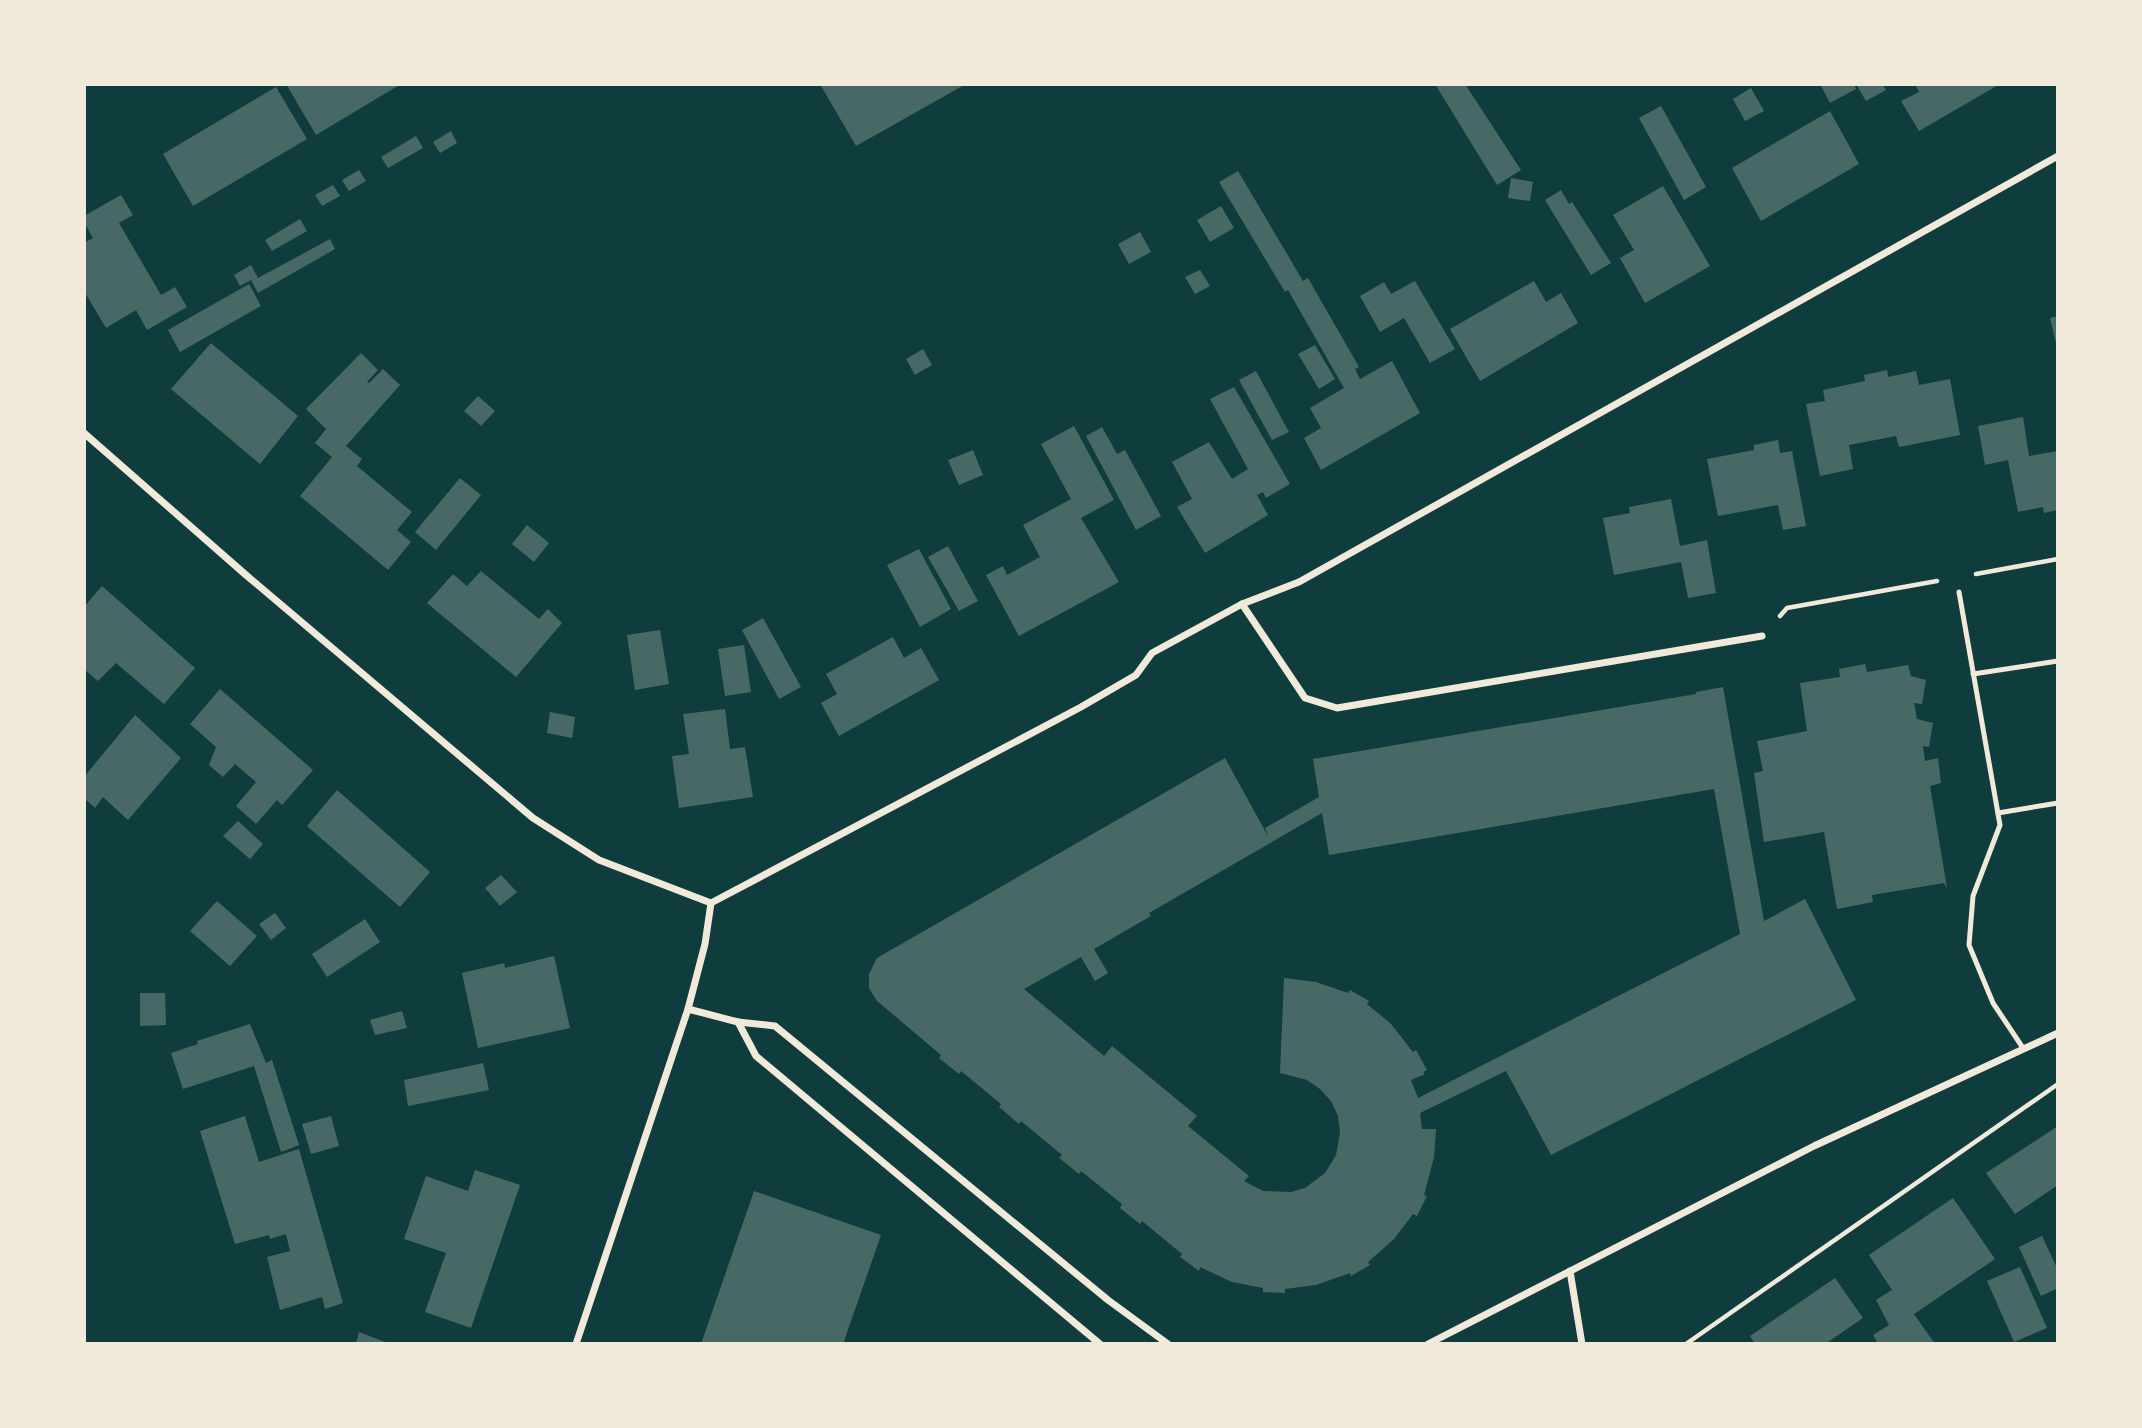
<svg xmlns="http://www.w3.org/2000/svg" width="2142" height="1428" font-family="'Libre Baskerville',serif">
<style>
.building{fill:#486865;fill-rule:evenodd}
.lines{fill:none;stroke-linecap:round;stroke-linejoin:round}
.path{stroke:#f1e9da;stroke-width:4.5}
.service{stroke:#f1e9da;stroke-width:5}
.minor{stroke:#f1e9da;stroke-width:7}
</style>
<rect width="100%" height="100%" fill="#0f3d3e"/>
<g class="building">
<polygon points="286,84 401,84 316,135"/>
<polygon points="820,84 966,84 856,146"/>
<polygon points="1435,84 1465,84 1521,170 1497,185"/>
<polygon points="1820,84 1854,84 1856,89 1830,103"/>
<polygon points="1856,84 1882,84 1886,90 1866,101"/>
<polygon points="1915,84 2000,84 1919,131 1901,101 1919,92"/>
<polygon points="276,87 307,139 193,206 163,154"/>
<polygon points="1751,88 1764,111 1745,121 1733,99"/>
<polygon points="1661,106 1706,187 1684,200 1639,118"/>
<polygon points="1830,111 1859,164 1761,221 1732,168"/>
<polygon points="451,131 457,143 440,153 433,142"/>
<polygon points="416,136 423,148 388,168 381,157"/>
<polygon points="359,170 366,181 349,191 342,180"/>
<polygon points="1238,171 1303,281 1308,278 1359,367 1355,369 1360,379 1392,361 1420,413 1321,470 1304,438 1321,428 1310,408 1344,388 1288,290 1285,292 1219,182"/>
<polygon points="1511,178 1533,182 1530,201 1508,198"/>
<polygon points="333,185 340,196 322,206 315,195"/>
<polygon points="1663,186 1710,266 1645,303 1620,258 1634,250 1613,215"/>
<polygon points="1561,190 1569,204 1572,202 1611,263 1591,275 1545,200"/>
<polygon points="121,195 133,215 119,223 161,295 175,287 187,307 147,330 136,310 106,328 84,291 84,243 93,238 84,222 84,216"/>
<polygon points="1221,206 1234,228 1210,242 1197,220"/>
<polygon points="300,219 307,231 272,251 265,240"/>
<polygon points="1140,232 1151,252 1129,264 1118,244"/>
<polygon points="330,239 335,249 258,293 251,280 240,286 234,275 251,265 258,278"/>
<polygon points="1200,270 1210,286 1195,294 1185,277"/>
<polygon points="1415,281 1455,349 1430,363 1404,318 1380,332 1360,296 1384,282 1391,294"/>
<polygon points="1534,281 1546,302 1561,293 1578,323 1480,381 1450,329"/>
<polygon points="249,284 261,306 180,352 168,330"/>
<polygon points="2058,316 2058,346 2057,347 2050,318"/>
<polygon points="211,343 298,416 260,464 171,389"/>
<polygon points="1315,345 1335,379 1319,389 1298,354"/>
<polygon points="923,349 932,365 915,375 906,359"/>
<polygon points="361,353 378,370 367,382 369,383 383,369 400,385 346,446 362,459 357,466 412,512 397,530 411,542 388,570 300,496 332,457 315,443 326,429 306,409"/>
<polygon points="1887,370 1888,377 1916,371 1919,385 1950,379 1960,435 1899,447 1896,436 1849,445 1853,469 1820,476 1806,404 1825,401 1823,390 1865,381 1864,375"/>
<polygon points="1256,371 1289,432 1272,440 1239,380"/>
<polygon points="1234,387 1290,484 1266,498 1263,492 1257,495 1268,515 1205,553 1177,507 1192,499 1172,462 1209,442 1232,479 1248,469 1210,399"/>
<polygon points="478,396 495,411 481,426 464,411"/>
<polygon points="2023,417 2029,456 2058,451 2058,510 2044,513 2043,507 2018,512 2008,460 1985,465 1978,426"/>
<polygon points="1074,426 1114,500 1081,518 1119,582 1019,636 986,575 1003,566 1007,575 1040,557 1023,525 1071,499 1041,444"/>
<polygon points="1102,427 1117,454 1125,450 1161,516 1136,530 1086,436"/>
<polygon points="1778,440 1780,453 1792,451 1806,526 1783,530 1778,505 1718,516 1707,459 1754,450 1754,445"/>
<polygon points="973,450 983,475 959,485 948,460"/>
<polygon points="460,478 481,495 436,550 415,532"/>
<polygon points="1671,499 1680,546 1707,540 1716,593 1688,598 1681,562 1614,575 1603,518 1630,513 1629,507"/>
<polygon points="527,525 549,543 534,562 512,544"/>
<polygon points="948,546 978,601 959,611 928,557"/>
<polygon points="919,549 951,609 920,627 887,565"/>
<polygon points="481,571 539,619 548,609 562,623 516,677 427,603 453,574 467,586"/>
<polygon points="102,586 195,668 164,704 116,663 98,681 84,669 84,607"/>
<polygon points="763,618 801,687 779,699 742,630"/>
<polygon points="660,630 669,684 635,690 627,635"/>
<polygon points="893,637 904,658 921,648 939,680 839,736 821,703 837,694 826,674"/>
<polygon points="744,645 751,692 725,696 718,649"/>
<polygon points="1865,664 1867,672 1908,665 1911,676 1926,680 1922,704 1914,703 1917,719 1933,723 1929,747 1923,746 1925,761 1938,758 1941,783 1930,786 1947,888 1944,883 1872,895 1873,902 1837,909 1824,832 1764,842 1754,773 1763,771 1757,741 1807,731 1800,683 1840,677 1839,669"/>
<path d="M1723 687 1764 921 1805 899 1856 1000 1551 1155 1506 1071 1420 1113 1422 1129H1436L1434 1157 1424 1195 1427 1196 1417 1216 1413 1214 1394 1239 1368 1262 1370 1265 1351 1276 1350 1273 1316 1285 1285 1289V1293L1263 1292V1288L1232 1282 1200 1267 1199 1271 1180 1257 1182 1254 1142 1221 1140 1224 1120 1208 1122 1204 1081 1171 1079 1174 1059 1158 1062 1155 1021 1121 1019 1124 999 1107 1001 1104 961 1071 959 1074 939 1058 941 1055 877 1001 869 988V974L877 958 1225 758 1269 838 1265 828 1319 797 1313 759 1696 694V692ZM1714 789 1740 934 1418 1098 1411 1080 1425 1074 1423 1072 1427 1070 1416 1050 1413 1052 1391 1024 1367 1004 1369 1001 1350 990 1348 993 1316 982 1284 978 1280 1073 1307 1080 1320 1089 1331 1101 1338 1116 1340 1133 1336 1155 1325 1173 1305 1188 1291 1192 1263 1191 1244 1181 1249 1176 1188 1126 1197 1116 1112 1046 1104 1056 1024 989 1081 957 1095 981 1108 973 1094 949 1151 916 1149 913 1322 813 1329 855Z"/>
<polygon points="220,689 313,770 282,805 277,800 256,824 236,806 256,782 235,764 223,777 209,765 216,747 190,724"/>
<polygon points="725,709 730,749 745,747 753,797 679,808 672,756 689,754 683,714"/>
<polygon points="550,712 575,717 572,738 547,733"/>
<polygon points="135,715 181,758 128,820 103,797 95,808 84,798 84,777"/>
<polygon points="337,790 430,872 400,907 307,826"/>
<polygon points="238,821 263,844 250,859 223,836"/>
<polygon points="501,875 517,892 500,906 485,888"/>
<polygon points="217,901 257,936 230,966 190,931"/>
<polygon points="275,913 286,928 271,940 259,924"/>
<polygon points="365,919 380,942 327,977 312,954"/>
<polygon points="554,956 570,1028 478,1048 462,973 504,963 505,968"/>
<polygon points="140,993 165,993 166,1025 140,1026"/>
<polygon points="402,1011 407,1028 375,1035 370,1020"/>
<polygon points="250,1024 266,1063 272,1060 299,1145 281,1152 254,1066 183,1089 171,1053 198,1044 197,1041"/>
<polygon points="483,1063 489,1090 408,1106 404,1080"/>
<polygon points="245,1116 259,1162 299,1149 343,1303 325,1309 322,1297 280,1310 267,1257 290,1251 286,1234 270,1239 269,1235 235,1244 200,1131"/>
<polygon points="331,1116 339,1146 311,1154 302,1124"/>
<polygon points="2058,1126 2058,1185 2015,1214 1986,1173"/>
<polygon points="475,1170 520,1185 471,1328 425,1312 446,1253 404,1239 426,1176 468,1191"/>
<polygon points="754,1191 881,1235 843,1344 701,1344"/>
<polygon points="1953,1198 1995,1259 1914,1314 1935,1344 1878,1344 1873,1335 1889,1325 1876,1300 1892,1290 1869,1255"/>
<polygon points="2042,1236 2058,1270 2058,1288 2041,1296 2019,1247"/>
<polygon points="2020,1267 2047,1328 2014,1342 1987,1281"/>
<polygon points="1835,1278 1863,1318 1825,1344 1755,1344 1750,1336"/>
<polygon points="359,1332 390,1344 356,1344"/>
</g>
<g class="lines">
<g class="path">
<polyline points="1976,574 2058,559"/>
<polyline points="1780,616 1787,608 1937,581"/>
<polyline points="1686,1344 2058,1084"/>
</g>
<g class="service">
<polyline points="1959,592 2000,825 1973,896 1969,945 1993,1003 2023,1048"/>
<polyline points="1973,674 2058,661"/>
<polyline points="1998,813 2058,803"/>
</g>
<g class="minor">
<polyline points="84,433 246,575 533,818 599,860 711,903"/>
<polyline points="1242,604 1305,698 1337,708 1762,636"/>
<polyline points="688,1009 738,1022 775,1026 1108,1300 1168,1344"/>
<polyline points="738,1022 756,1056 1100,1344"/>
<polyline points="1570,1271 1582,1344"/>
<polyline points="576,1344 688,1009 705,944 711,903 1081,707 1136,675 1152,653 1242,604 1299,582 2058,156"/>
<polyline points="1428,1344 1814,1146 2058,1033"/>
</g>
</g>
<rect width="2142" height="1428" fill="none" stroke="#f1e9da" stroke-width="172"/>
</svg>
